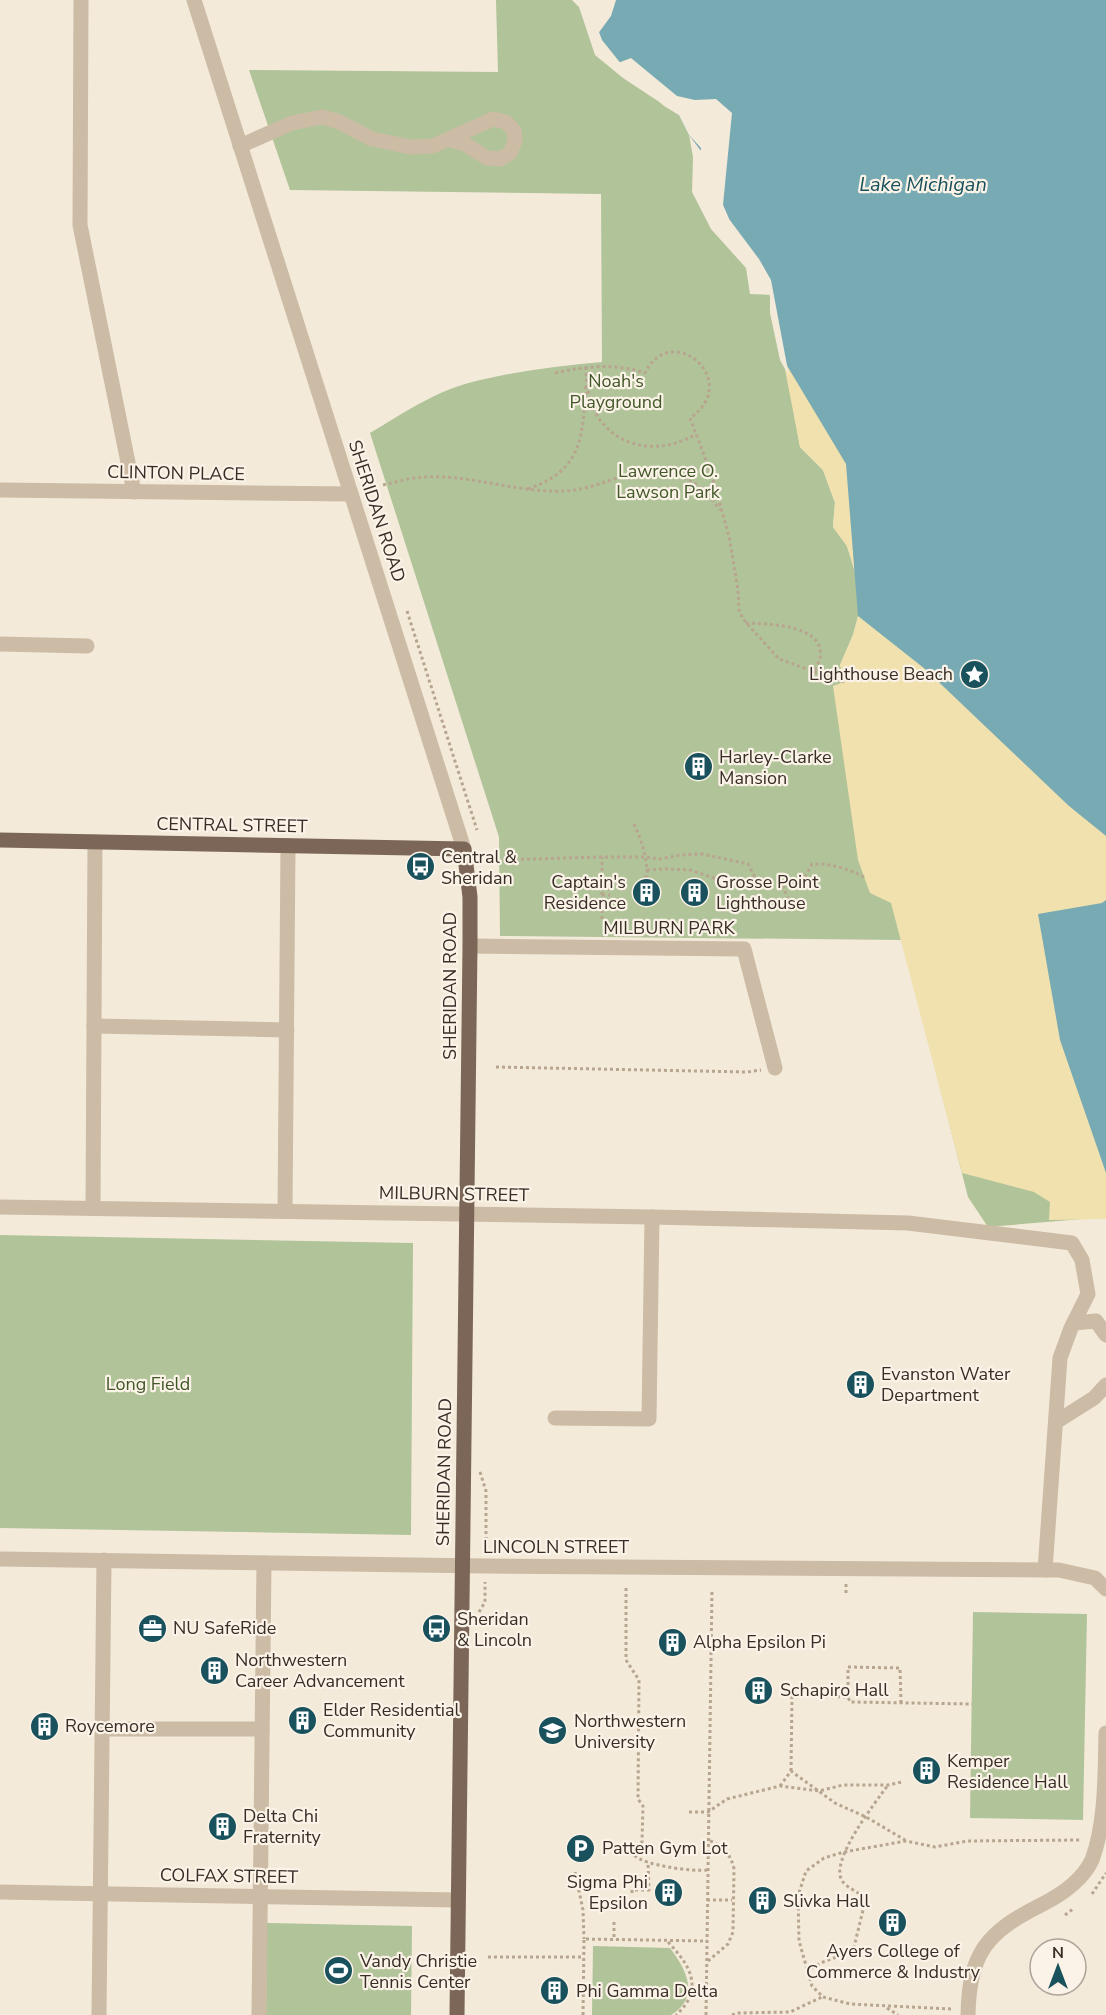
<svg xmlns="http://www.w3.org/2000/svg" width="1106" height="2015" font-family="'Nunito Sans',sans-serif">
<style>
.green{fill:#b1c399}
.sand{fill:#f1e1ae}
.water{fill:#77aab3}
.pier{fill:#f3eada}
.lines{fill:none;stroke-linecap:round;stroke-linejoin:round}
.path{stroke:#b8a58f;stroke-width:3;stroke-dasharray:3 3;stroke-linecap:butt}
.minor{stroke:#ccbba5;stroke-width:15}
.major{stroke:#7b6657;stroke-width:15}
.labels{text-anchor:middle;stroke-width:4.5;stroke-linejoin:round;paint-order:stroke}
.park-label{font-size:18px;fill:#425829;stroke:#fbf3e7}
.street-label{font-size:18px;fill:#382e27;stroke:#fbf3e7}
.poi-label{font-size:18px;fill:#382e27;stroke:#fbf3e7;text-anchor:start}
.water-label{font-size:20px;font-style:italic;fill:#19515c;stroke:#fbf3e7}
</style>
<rect width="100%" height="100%" fill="#f3eada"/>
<g class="green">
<path d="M496 0H572L579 7 595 55 623 78 679 115 689 135 693 157 692 192 711 229 746 268 750 294 773 295 800 447 823 470 835 503 833 527 847 546 863 598 853 635 840 665 1082 1219 988 1227 968 1197 902 940 500 936 499 837 370 433C400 415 431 394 465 384 509 372 556 366 602 362L601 194 290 190 249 70 498 72Z"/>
<polygon points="0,1235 413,1243 411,1535 0,1528"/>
<polygon points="973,1612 1087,1614 1083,1820 970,1818"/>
<polygon points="267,1923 412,1926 411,2015 266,2015"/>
<path d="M593 1946 670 1948C686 1969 701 1997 671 2015H592Z"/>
</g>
<polygon class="sand" points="773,295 1106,633 1106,1219 1049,1220 1050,1202 1034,1192 962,1173 891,903 870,893 858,860 833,686 844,682 840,665 853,635 863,598 847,546 833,527 835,502 823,470 800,447 783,359"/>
<g class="water">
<polygon points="587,0 1106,0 1106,836 1069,806 925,669 858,616 846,464 783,359 773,295 729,219 721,201 718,184 704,155 689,135 679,115 622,65 602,40"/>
<polygon points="1106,900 1106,1173 1060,1040 1038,914 1102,903"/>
</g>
<g class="pier">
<polygon points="584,0 616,0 611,16 597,35"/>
<polygon points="631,58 677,96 695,100 716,99 732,113 723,205 729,219 759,259 771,280 789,376 780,360 770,313 770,296 765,283 748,270 731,247 726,219 718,202 716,185 700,155 701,148 689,135 679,115 664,106 618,63"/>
</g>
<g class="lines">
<g class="path">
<path d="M586 367C586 382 588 398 595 412 616 450 661 455 696 434"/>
<path d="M555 373C587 366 614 363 645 373 671 319 744 381 690 418L712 476 729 536 738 590 739 610 743 619 779 659 844 682"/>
<path d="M383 485C396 482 409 478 423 477 470 474 516 493 564 491 599 490 630 466 666 472 690 476 706 490 720 510"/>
<path d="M528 489C585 469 582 435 586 384"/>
<polyline points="407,611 477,830"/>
<path d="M746 623C767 624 826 624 820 658 819 662 816 667 814 671"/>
<path d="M634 824C642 842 647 856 647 876L636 885"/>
<polyline points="497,860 602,857 646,857 660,859 680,855 702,854 748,864 758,883"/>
<path d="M647 870 665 869 690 870 729 883 746 885 758 883 798 882 806 875 812 864C831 863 848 869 864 877"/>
<polyline points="779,874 793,914"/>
<polyline points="602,889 610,889"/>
<polyline points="602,895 610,895"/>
<polyline points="602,919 602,857"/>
<polyline points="496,1067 747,1072 761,1070"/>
<polyline points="480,1472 486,1491 486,1551"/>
<path d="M626 1588V1660L639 1680 638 1799 643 1806 642 1842 635 1848V1856C645 1865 692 1872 707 1870"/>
<polyline points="846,1593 846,1584"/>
<polyline points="479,1612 485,1602 485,1582"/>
<polyline points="848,1697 848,1667 900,1668 901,1703"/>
<polyline points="791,1771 792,1696 848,1697 850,1702 972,1704"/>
<polyline points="780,1786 791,1771 835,1803 866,1817 905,1840"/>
<polyline points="689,1812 708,1812 727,1799 780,1786 819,1791 843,1785 888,1785 902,1782"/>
<polyline points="575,1872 583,1910 584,1939"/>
<polyline points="632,1893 632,1890 649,1890 648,1862"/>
<polyline points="1092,1894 1106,1873"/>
<polyline points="707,1900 732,1900"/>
<polyline points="1065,1915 1073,1909"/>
<polyline points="614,1922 614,1940"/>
<path d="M668 1942C690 1965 705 1989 676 2015"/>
<polyline points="488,1957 584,1957"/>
<path d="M708 1961 728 1944 733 1932 734 1869C731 1854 722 1845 708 1840"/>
<path d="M806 1971 823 1962 853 1951 866 1898C859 1893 848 1888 843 1882 827 1863 876 1802 888 1785"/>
<polyline points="887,2008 898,2015"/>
<polyline points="951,2009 850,2004 823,1997 812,1986 799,1941 798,1896 806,1871 824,1858 844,1852 906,1841 935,1847 967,1841 1081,1840"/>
<polyline points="583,2015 584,1939 707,1941"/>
<polyline points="706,2015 712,1589"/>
<polyline points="732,2015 737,2013 790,2012 822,1997"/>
</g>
<g class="minor">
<polyline points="81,0 80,225 134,492"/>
<polyline points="194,0 464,849"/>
<polyline points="240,146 292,123 322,117 337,121 372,139 411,147 433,146 493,119 506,122 514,131 515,141 510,153 500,159 487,158 465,144 451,140"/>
<polyline points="0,490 351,494"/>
<polyline points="0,644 87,646"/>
<polyline points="470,946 744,949 775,1068"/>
<polyline points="94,1026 287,1030"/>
<polyline points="0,1207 652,1217 908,1223 1072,1243 1082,1260 1088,1294 1071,1328 1060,1358 1045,1570"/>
<polyline points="93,1208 95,842"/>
<polyline points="285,1211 288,846"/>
<polyline points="1074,1323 1096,1321 1106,1335"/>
<polyline points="555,1418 649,1419 652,1217"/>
<polyline points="1056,1422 1094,1398 1106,1385"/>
<polyline points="0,1559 486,1566 1059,1570 1095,1578 1106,1589"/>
<polyline points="102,1729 262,1729"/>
<polyline points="0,1892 458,1900"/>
<polyline points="99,2015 104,1560"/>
<polyline points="259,2015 264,1563"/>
<path d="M968 2015C969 1953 987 1932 1041 1905 1061 1895 1082 1881 1092 1860 1106 1822 1105 1774 1106 1733"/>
</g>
<polyline class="major" points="0,840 464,849 470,897 470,946 457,2015"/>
</g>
<defs>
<symbol id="sight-disc" viewBox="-11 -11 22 22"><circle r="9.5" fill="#19515c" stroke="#fbf3e7"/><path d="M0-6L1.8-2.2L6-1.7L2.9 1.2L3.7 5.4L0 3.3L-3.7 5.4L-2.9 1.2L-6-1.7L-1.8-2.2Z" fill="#fff"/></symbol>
<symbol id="building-disc" viewBox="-11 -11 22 22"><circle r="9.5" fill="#19515c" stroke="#fbf3e7"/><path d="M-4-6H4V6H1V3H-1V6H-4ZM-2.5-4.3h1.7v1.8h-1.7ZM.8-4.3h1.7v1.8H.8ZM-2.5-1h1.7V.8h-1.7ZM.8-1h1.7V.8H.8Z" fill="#fff"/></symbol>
<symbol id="bus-disc" viewBox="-11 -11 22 22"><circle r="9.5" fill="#19515c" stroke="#fbf3e7"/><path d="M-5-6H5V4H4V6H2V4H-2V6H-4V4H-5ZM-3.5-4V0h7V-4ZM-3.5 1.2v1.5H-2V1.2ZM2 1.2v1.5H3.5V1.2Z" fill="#fff"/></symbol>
<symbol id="office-disc" viewBox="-11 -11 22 22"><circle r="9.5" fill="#19515c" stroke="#fbf3e7"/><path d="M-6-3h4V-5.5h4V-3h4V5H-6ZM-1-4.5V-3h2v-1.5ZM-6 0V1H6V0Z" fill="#fff"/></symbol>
<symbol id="university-disc" viewBox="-11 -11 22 22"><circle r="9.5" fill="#19515c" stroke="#fbf3e7"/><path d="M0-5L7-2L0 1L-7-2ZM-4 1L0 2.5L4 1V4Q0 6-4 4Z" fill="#fff"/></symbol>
<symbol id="parking-disc" viewBox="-11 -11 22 22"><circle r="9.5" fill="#19515c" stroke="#fbf3e7"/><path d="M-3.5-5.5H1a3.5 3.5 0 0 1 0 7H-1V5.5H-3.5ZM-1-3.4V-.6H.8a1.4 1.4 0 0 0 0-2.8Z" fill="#fff"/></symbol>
<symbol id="stadium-disc" viewBox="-11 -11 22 22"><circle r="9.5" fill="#19515c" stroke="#fbf3e7"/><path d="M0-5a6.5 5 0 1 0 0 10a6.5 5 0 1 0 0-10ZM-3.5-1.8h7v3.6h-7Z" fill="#fff"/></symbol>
</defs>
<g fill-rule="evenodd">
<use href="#sight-disc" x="958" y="658" width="33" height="33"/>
<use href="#building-disc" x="682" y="750" width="33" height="33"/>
<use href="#bus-disc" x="404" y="850" width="33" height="33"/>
<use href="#building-disc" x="630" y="876" width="33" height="33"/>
<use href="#building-disc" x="678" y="876" width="33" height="33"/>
<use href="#building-disc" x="844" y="1368" width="33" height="33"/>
<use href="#office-disc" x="136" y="1612" width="33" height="33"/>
<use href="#bus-disc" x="420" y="1612" width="33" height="33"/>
<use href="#building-disc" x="656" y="1626" width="33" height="33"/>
<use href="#building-disc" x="198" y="1654" width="33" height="33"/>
<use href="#building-disc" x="742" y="1674" width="33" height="33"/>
<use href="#building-disc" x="286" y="1704" width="33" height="33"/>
<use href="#building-disc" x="28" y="1710" width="33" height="33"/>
<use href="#university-disc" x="536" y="1714" width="33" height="33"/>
<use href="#building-disc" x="910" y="1754" width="33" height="33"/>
<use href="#building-disc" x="206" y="1810" width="33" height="33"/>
<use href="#parking-disc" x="564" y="1832" width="33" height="33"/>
<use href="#building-disc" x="652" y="1876" width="33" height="33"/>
<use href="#building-disc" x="746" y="1884" width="33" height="33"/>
<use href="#building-disc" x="876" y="1906" width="33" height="33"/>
<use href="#stadium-disc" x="322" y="1954" width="33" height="33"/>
<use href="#building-disc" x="538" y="1974" width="33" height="33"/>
</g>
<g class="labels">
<g class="park-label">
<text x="616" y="387">Noah's<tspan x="616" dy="21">Playground</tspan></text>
<text x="668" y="477">Lawrence O.<tspan x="668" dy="21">Lawson Park</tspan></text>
<text x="148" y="1390">Long Field</text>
</g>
<g class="street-label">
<text transform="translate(176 473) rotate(1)" y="6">CLINTON PLACE</text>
<text transform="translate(377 511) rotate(72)" y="6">SHERIDAN ROAD</text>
<text transform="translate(232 825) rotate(1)" y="6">CENTRAL STREET</text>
<text x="669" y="934">MILBURN PARK</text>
<text transform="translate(450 986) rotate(-90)" y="6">SHERIDAN ROAD</text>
<text transform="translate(454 1194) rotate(1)" y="6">MILBURN STREET</text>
<text transform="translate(444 1472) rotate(-89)" y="6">SHERIDAN ROAD</text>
<text x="556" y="1553">LINCOLN STREET</text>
<text transform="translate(229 1876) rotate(1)" y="6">COLFAX STREET</text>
</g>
<g class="poi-label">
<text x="953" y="680" text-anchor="end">Lighthouse Beach</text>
<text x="719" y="763">Harley-Clarke<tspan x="719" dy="21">Mansion</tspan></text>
<text x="441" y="863">Central &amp;<tspan x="441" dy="21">Sheridan</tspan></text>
<text x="626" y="888" text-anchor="end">Captain's<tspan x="626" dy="21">Residence</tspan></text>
<text x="716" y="888">Grosse Point<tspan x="716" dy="21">Lighthouse</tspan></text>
<text x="881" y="1380">Evanston Water<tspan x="881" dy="21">Department</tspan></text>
<text x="457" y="1625">Sheridan<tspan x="457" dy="21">&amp; Lincoln</tspan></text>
<text x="173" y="1634">NU SafeRide</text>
<text x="693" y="1648">Alpha Epsilon Pi</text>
<text x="235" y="1666">Northwestern<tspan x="235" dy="21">Career Advancement</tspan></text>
<text x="780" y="1696">Schapiro Hall</text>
<text x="323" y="1716">Elder Residential<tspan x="323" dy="21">Community</tspan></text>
<text x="574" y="1727">Northwestern<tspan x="574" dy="21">University</tspan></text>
<text x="65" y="1732">Roycemore</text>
<text x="947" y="1767">Kemper<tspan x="947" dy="21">Residence Hall</tspan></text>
<text x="243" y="1822">Delta Chi<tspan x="243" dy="21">Fraternity</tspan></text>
<text x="602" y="1854">Patten Gym Lot</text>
<text x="648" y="1888" text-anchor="end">Sigma Phi<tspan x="648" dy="21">Epsilon</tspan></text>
<text x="783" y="1907">Slivka Hall</text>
<text x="893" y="1957" text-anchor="middle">Ayers College of<tspan x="893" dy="21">Commerce &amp; Industry</tspan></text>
<text x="360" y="1967">Vandy Christie<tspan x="360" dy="21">Tennis Center</tspan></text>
<text x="576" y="1997">Phi Gamma Delta</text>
</g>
<g class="water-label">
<text x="923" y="191">Lake Michigan</text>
</g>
</g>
<g transform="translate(1058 1967)"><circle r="28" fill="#fbf3e7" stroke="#ada49a" stroke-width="1.5"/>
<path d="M0-4.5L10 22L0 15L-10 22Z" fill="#19515c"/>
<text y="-9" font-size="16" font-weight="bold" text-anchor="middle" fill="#382e27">N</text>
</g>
</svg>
